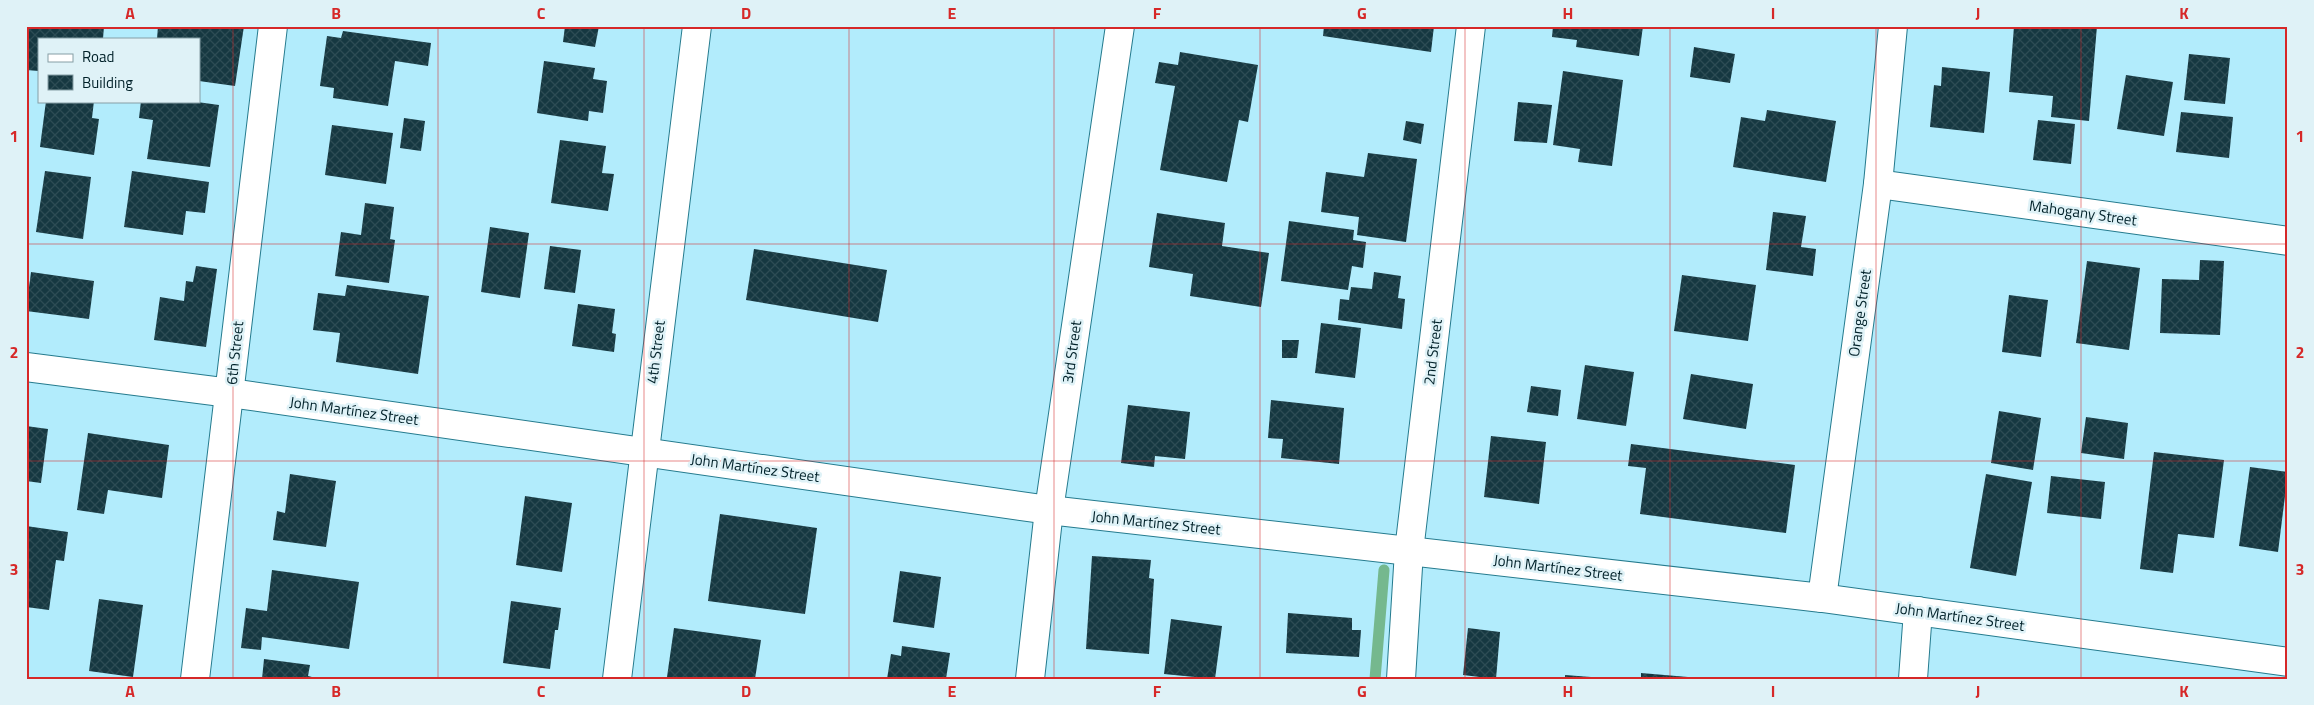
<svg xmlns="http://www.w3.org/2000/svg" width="2314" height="705" font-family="'Titillium Web',sans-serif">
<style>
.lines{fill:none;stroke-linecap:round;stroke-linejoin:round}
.stream{stroke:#75b88e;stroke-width:11}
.building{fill:url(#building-cross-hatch)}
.minor-casing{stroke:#257b8e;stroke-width:30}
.tertiary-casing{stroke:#257b8e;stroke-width:30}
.minor{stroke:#fff;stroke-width:28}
.tertiary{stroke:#fff;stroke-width:28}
.grid{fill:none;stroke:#d62828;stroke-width:1;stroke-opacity:0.55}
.labels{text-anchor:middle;stroke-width:5;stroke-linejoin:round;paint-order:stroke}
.street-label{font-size:15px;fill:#002129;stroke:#dff2f7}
.neatline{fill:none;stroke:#d62828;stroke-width:2}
.grid-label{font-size:16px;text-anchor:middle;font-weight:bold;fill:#d62828}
</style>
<defs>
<pattern id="building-cross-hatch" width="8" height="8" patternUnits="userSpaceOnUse" patternTransform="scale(1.25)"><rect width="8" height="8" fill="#163841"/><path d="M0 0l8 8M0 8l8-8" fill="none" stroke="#2d4c54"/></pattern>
</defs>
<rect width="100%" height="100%" fill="#b2ecfc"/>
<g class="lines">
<polyline class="stream" points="1375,679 1384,570"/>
</g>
<g class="building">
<polygon points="26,26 104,26 103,39 39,39 39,71 26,70"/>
<polygon points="158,26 244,26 235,86 199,81 199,39 157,39"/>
<polygon points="565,26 599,26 595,47 563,42"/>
<polygon points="1324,26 1434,26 1431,52 1323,36"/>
<polygon points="1553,26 1643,26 1639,56 1576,47 1577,40 1552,37"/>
<polygon points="2014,26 2097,26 2089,121 2051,117 2053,96 2009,92"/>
<polygon points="2217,26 2242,26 2243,28 2217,29"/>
<polygon points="343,31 431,43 428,66 395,61 388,106 333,98 334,88 320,86 327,36 341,38"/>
<polygon points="1694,47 1735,54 1730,83 1690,77"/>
<polygon points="1180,52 1258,65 1248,122 1239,120 1227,182 1160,170 1175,86 1155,83 1159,62 1178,65"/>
<polygon points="2189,54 2230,58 2225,104 2184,100"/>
<polygon points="544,61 595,68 593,79 607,81 603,113 589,111 588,121 537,113"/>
<polygon points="1942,67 1990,72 1984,133 1930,127 1934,85 1941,86"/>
<polygon points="1563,71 1623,80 1612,166 1578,162 1580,149 1553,145"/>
<polygon points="2126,75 2173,82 2164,136 2117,129"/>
<polygon points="46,101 94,101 92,118 99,119 94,155 40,147"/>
<polygon points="141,101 190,101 219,105 210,167 147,159 153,120 139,118"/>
<polygon points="1518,102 1552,105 1547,143 1514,141"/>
<polygon points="1767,110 1836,121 1826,182 1733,167 1741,117 1765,121"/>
<polygon points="2181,112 2233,117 2229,158 2176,152"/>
<polygon points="404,118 425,121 421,151 400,148"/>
<polygon points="2038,120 2075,124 2071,164 2033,160"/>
<polygon points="1406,121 1424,124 1421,144 1403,140"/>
<polygon points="332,125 393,133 386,184 325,175"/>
<polygon points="560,140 606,146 602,173 614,174 608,211 551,203"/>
<polygon points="1368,153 1417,159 1406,242 1357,235 1359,217 1321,212 1326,172 1364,177"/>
<polygon points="45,171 91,177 83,239 36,232"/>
<polygon points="132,171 209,182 205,213 186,211 183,235 124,227"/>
<polygon points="365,203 394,207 390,239 395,240 389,283 335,276 341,232 361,235"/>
<polygon points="1773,212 1806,216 1801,247 1816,249 1813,276 1766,270"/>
<polygon points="1157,213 1225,223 1222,246 1269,253 1261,307 1190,296 1193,274 1149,267"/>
<polygon points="1289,221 1354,230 1353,240 1366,242 1363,268 1352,266 1348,290 1281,281"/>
<polygon points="490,227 529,233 520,298 481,292"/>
<polygon points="550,246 581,250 575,293 544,289"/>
<polygon points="754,249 887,270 878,322 746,300"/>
<polygon points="2200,260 2224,261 2220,335 2160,333 2162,279 2199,280"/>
<polygon points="2087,261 2140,268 2129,350 2076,343"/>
<polygon points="196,266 217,269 206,347 154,340 160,297 184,301 186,281 193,282"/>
<polygon points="31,272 94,281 89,319 26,311"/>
<polygon points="1374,272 1401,276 1398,298 1405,299 1402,329 1338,320 1340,299 1349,300 1351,287 1372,289"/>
<polygon points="1682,275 1756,285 1748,341 1674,331"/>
<polygon points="347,285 429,296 418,374 336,362 340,333 313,330 318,293 345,296"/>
<polygon points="2009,295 2048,300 2041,357 2002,352"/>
<polygon points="578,304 615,309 612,333 616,334 614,352 572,346"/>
<polygon points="1321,323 1361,328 1355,378 1315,373"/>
<polygon points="1282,340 1299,340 1297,358 1282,358"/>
<polygon points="1585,365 1634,372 1626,426 1577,419"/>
<polygon points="1691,374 1753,384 1746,429 1683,419"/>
<polygon points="1531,386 1561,390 1558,416 1527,412"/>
<polygon points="1271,400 1344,408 1339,464 1281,458 1283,439 1268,438"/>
<polygon points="1128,405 1190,412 1185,459 1155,456 1154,467 1121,463"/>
<polygon points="1999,411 2041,418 2033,470 1991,463"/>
<polygon points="2086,417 2128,423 2124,459 2081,453"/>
<polygon points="26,426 48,429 41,483 26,481"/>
<polygon points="88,433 169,445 162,498 108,490 104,514 77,510"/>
<polygon points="1491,436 1546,442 1539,504 1484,497"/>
<polygon points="1631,444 1795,465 1786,533 1640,514 1646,468 1628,466"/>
<polygon points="2154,452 2224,460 2214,538 2178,534 2173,573 2140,569"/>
<polygon points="2250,467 2288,472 2278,552 2239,546"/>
<polygon points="290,474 336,481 326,547 273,540 277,511 285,513"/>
<polygon points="1986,474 2032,482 2016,576 1970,568"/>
<polygon points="2051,476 2105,482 2101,519 2047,513"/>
<polygon points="525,496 572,503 562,572 516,565"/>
<polygon points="720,514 817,528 805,614 708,601"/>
<polygon points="26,526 68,532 64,561 56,560 49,610 26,607"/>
<polygon points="1092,556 1151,560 1149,578 1154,579 1149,654 1086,649"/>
<polygon points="272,570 359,582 349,649 262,637 261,650 241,648 246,608 267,611"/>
<polygon points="900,571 941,577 934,628 893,622"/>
<polygon points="99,599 143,605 133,677 89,671"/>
<polygon points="511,601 561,608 558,630 555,630 550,669 503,663"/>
<polygon points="1288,613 1352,618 1352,630 1361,630 1359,657 1286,653"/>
<polygon points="1171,619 1222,626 1215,679 1164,674"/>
<polygon points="674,628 761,640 755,679 667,677"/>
<polygon points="1468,628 1500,632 1496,679 1463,675"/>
<polygon points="902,646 950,653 946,679 887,679 891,654 901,656"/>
<polygon points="264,659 310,665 308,676 320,679 262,679"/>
<polygon points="1641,673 1688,677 1688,679 1641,679"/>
<polygon points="1565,675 1591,677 1591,679 1565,679"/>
</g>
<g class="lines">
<defs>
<g id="minor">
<polyline points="1878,184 2288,241"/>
<polyline points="1822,598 1878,184 1893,26"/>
<polyline points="195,679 273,26"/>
<polyline points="617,679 697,26"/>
<polyline points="1401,679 1409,551 1471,26"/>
<polyline points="1913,679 1918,611"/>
</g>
<g id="tertiary">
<polyline points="26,367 230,393 1049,510 1822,598 2288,662"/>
<polyline points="1030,679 1049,510 1120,26"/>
</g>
</defs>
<use href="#minor" class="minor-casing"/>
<use href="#tertiary" class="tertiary-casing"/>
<use href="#minor" class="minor"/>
<use href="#tertiary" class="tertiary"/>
</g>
<path class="grid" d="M233 26V679M438 26V679M644 26V679M849 26V679M1054 26V679M1260 26V679M1465 26V679M1670 26V679M1876 26V679M2081 26V679M26 244H2288M26 461H2288"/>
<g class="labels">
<g class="street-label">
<text transform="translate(2083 213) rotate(8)" y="5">Mahogany Street</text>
<text transform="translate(1860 313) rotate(-82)" y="5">Orange Street</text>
<text transform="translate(656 352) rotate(-83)" y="5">4th Street</text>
<text transform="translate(1072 352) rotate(-82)" y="5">3rd Street</text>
<text transform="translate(1433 352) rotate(-83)" y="5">2nd Street</text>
<text transform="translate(235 353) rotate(-84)" y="5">6th Street</text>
<text transform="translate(354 411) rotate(8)" y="5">John Martínez Street</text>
<text transform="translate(755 468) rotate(8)" y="5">John Martínez Street</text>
<text transform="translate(1156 523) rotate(6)" y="5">John Martínez Street</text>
<text transform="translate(1558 568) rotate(7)" y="5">John Martínez Street</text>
<text transform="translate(1960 617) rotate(8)" y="5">John Martínez Street</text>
</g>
</g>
<rect width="2314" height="705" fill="none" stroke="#dff2f7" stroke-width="55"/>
<rect x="38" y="38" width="162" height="65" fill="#dff2f7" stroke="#869ea5"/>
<rect x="48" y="54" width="25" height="8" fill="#ffffff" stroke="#869ea5"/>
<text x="82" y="62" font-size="15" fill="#002129">Road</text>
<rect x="48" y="75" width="25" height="15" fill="url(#building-cross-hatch)" stroke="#869ea5"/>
<text x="82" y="88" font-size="15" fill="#002129">Building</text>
<rect x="28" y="28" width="2258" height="650" class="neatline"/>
<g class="grid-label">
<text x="130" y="19">A</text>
<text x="336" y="19">B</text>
<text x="541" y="19">C</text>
<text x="746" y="19">D</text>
<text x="952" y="19">E</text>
<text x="1157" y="19">F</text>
<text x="1362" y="19">G</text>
<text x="1568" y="19">H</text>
<text x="1773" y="19">I</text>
<text x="1978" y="19">J</text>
<text x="2184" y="19">K</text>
<text x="14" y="142">1</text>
<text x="2300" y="142">1</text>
<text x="14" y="358">2</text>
<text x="2300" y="358">2</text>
<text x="14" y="575">3</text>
<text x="2300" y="575">3</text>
<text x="130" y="697">A</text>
<text x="336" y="697">B</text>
<text x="541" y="697">C</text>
<text x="746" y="697">D</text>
<text x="952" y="697">E</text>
<text x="1157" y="697">F</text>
<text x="1362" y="697">G</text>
<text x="1568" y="697">H</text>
<text x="1773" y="697">I</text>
<text x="1978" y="697">J</text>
<text x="2184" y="697">K</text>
</g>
</svg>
